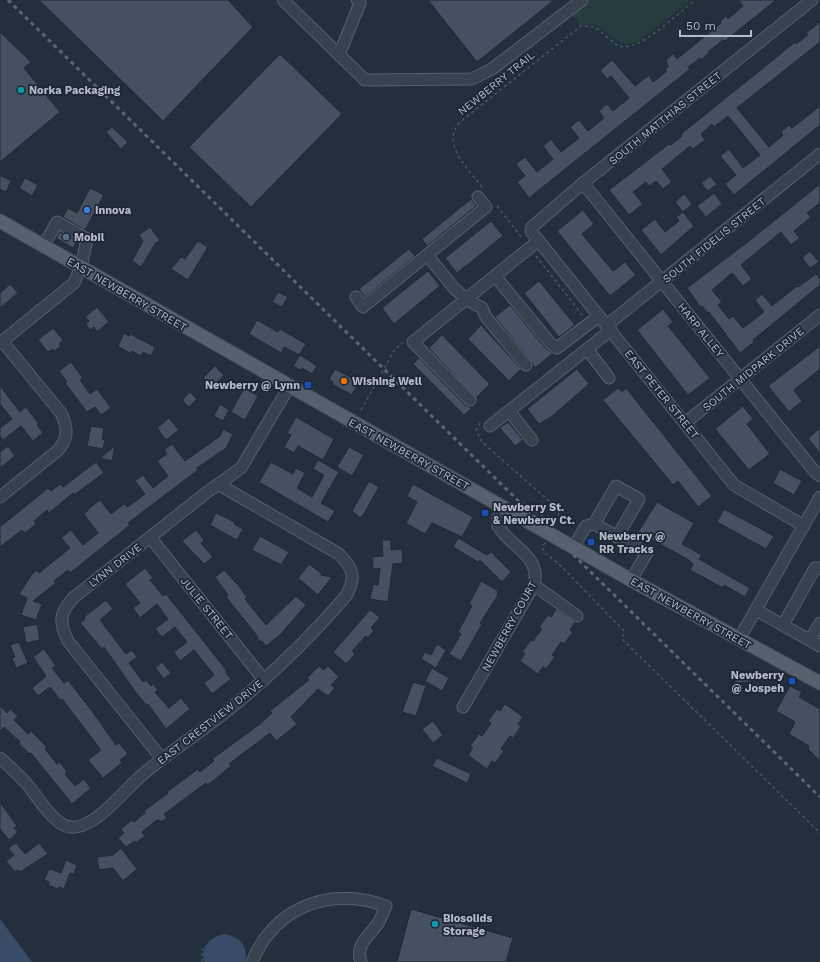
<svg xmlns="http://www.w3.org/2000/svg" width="820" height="962" font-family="'Work Sans',sans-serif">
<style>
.green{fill:#263c3f}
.water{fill:#394c67}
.building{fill:#455162;stroke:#1f2835}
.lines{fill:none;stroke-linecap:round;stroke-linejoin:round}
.minor-casing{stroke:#565f6c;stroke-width:13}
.major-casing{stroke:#414a57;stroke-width:15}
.path{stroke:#44595c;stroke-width:1.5;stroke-dasharray:3 3;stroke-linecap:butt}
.minor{stroke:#38414e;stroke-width:11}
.major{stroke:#56606e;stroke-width:13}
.rail{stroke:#5a6575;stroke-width:3;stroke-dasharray:4 4;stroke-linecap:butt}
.culture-dot{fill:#0f9aa8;stroke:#1d2633;stroke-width:1.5}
.shop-dot{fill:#3f7fe0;stroke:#1d2633;stroke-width:1.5}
.service-dot{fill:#5c6f8a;stroke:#1d2633;stroke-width:1.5}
.food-dot{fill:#e8710a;stroke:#1d2633;stroke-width:1.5}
.transit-dot{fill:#1a4fb4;stroke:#1d2633;stroke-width:1.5}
.labels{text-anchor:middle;stroke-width:3.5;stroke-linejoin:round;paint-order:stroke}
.street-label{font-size:11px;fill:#b4bcc9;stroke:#1d2633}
.poi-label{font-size:11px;font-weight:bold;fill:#b4bcc9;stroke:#1d2633;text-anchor:start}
</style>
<rect width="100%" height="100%" fill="#242f3e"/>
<path class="green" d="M587 0H691L643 38C612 59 613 19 580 25L572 14Z"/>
<g class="water">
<polygon points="0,919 32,962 0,962"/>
<path d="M224 934C239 936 249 946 245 962H204C200 947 210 937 224 934Z"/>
</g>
<g class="building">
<polygon points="39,0 228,0 253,27 163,121"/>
<polygon points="428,0 554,0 477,62"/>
<polygon points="738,0 776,0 725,41 723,40 708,52 709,53 701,60 700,58 688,67 690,69 529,198 517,182 525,176 516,164 525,157 537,172 553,159 543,146 551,139 561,152 579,138 570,127 579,120 588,131 604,118 599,111 607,104 613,111 629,98 611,76 607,79 600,70 612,60 635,86 649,75 653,82 667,71 665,69 668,67 666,60 673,54 677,59 721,23 720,21 726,16 728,19 743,6"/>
<polygon points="820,22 820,42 737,108 769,147 783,135 781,132 789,125 792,128 820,106 820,125 734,195 725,184 736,175 720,156 729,149 743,168 760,155 728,116 714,127 712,124 701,134 705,140 693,149 690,146 662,169 672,182 663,189 656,181 649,186 646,182 633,192 643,204 629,215 609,190 669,144 671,145 682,136 681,134 778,56 795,42 796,44 808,35 806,33"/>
<polygon points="0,32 31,62 24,68 60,112 0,162"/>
<polygon points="280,54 342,114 251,207 189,147"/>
<polygon points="112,127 128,142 121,149 106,132"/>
<polygon points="0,175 11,181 6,192 0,189"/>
<polygon points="710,176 717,184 708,191 701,183"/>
<polygon points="25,178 38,185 32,196 19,188"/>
<polygon points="820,184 820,203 807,213 811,217 794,231 800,238 791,245 781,232 741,265 752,279 743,286 732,273 712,290 722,302 718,305 729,319 733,316 743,328 764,312 755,300 762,294 772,306 797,286 798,287 816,274 820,279 820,285 753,340 754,342 740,353 709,312 708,313 702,306 701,308 687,288 749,241"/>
<polygon points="90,188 104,195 85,230 63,217 68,208 77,213"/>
<polygon points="714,193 722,204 706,217 697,206"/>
<polygon points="684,194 692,204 683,212 675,202"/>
<polygon points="471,199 476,206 427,246 422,239"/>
<polygon points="583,210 594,224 582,234 613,271 625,262 636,275 610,296 557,231"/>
<polygon points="683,212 694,226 661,255 641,230 655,219 665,232 679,221 676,217"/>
<polygon points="491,221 503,236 457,273 445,258"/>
<polygon points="150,227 160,240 155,244 141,267 132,261 143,241 139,235"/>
<polygon points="60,232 77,241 73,248 56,238"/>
<polygon points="198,241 208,247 188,280 171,269 181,257 185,259"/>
<polygon points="409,249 415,256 365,297 359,289"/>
<polygon points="810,251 819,262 810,268 802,258"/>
<polygon points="428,271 440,286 394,324 382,308"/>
<polygon points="539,281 575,325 559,337 524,293"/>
<polygon points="10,284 18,293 0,308 0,293"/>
<polygon points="278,292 288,297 282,307 272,302"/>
<polygon points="510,305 545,348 553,353 535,368 531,361 495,317"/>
<polygon points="97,307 109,322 97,332 94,327 90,330 86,324 89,321 85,317"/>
<polygon points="663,309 673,322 668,326 710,378 688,395 637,330"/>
<polygon points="257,320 278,332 280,329 306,344 299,355 284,347 281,353 249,334"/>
<polygon points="481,325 521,369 509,381 468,339"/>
<polygon points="53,328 63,340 59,344 61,346 55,351 53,349 48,352 38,340"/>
<polygon points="124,333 129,336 130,334 155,347 151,356 143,352 141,356 132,351 131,354 118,346"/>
<polygon points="442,335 490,384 476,398 429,348"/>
<polygon points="820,346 820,369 794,390 802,401 789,412 768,386"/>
<polygon points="300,355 317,366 312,374 302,368 300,370 293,366"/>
<polygon points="419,358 465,405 472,408 464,415 413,364"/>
<polygon points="71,362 83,378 80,380 90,394 97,389 111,408 101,415 95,407 87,412 65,383 67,382 59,371"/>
<polygon points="215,366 224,375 215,385 211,381 209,384 203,378"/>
<polygon points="335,369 359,382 352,395 332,384 333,382 329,379"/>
<polygon points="577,369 589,384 551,417 539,424 527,409"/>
<polygon points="0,386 20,412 26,407 39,424 37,425 43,433 33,441 21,426 3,440 0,436 0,428 12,419 0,404"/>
<polygon points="244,388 258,396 245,420 231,412"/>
<polygon points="618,388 622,392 626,388 712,496 698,507 678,481 673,485 603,400"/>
<polygon points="190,392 197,399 189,407 182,400"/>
<polygon points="220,404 229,410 223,421 214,416"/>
<polygon points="743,406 753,419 747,424 770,454 749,470 715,429"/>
<polygon points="296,417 334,439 323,460 298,446 294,453 284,447 291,435 287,433"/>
<polygon points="169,418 179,430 166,440 157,428"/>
<polygon points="508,422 523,440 515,446 500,428"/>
<polygon points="91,426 104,428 102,439 105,440 103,449 87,446"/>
<polygon points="820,428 820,454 808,438"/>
<polygon points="223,429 233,434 226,448 197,468 198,470 128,523 130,525 70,573 68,570 54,581 56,583 33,601 42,604 36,620 21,615 27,598 19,594 32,574 37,570 39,573 70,548 61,538 71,530 83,545 98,533 84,514 92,506 100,500 111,514 124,504 128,507 145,494 135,481 143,475 153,488 168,476 157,461 167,454 164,450 172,444 185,461 220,436"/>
<polygon points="8,446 15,456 0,468 0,452"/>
<polygon points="115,446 112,461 100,458"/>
<polygon points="349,447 364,455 352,476 337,467"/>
<polygon points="318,460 339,472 321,503 335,511 328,522 259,482 271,462 293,474 296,468 305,473 297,488 312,497 324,475 313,469"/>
<polygon points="96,462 104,473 74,495 73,493 49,513 47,510 34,521 36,524 25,533 22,530 0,547 0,527 48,488 51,491 60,484 63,487"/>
<polygon points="780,469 802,481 794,495 773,483"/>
<polygon points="369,481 379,487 362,517 359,517 352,511"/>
<polygon points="413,484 473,517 462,537 432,523 425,534 406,523 417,502 407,496"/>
<polygon points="657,502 694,523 682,544 702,555 699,559 750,588 745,597 724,585 723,588 690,570 693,564 689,560 638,532"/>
<polygon points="724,509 774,536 766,549 717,522"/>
<polygon points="216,513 235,522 234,524 243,529 237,540 210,525"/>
<polygon points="196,530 204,540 201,543 213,557 204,564 182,541"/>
<polygon points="260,536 289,552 281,565 252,550"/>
<polygon points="458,538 487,555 491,552 511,572 502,582 480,560 478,562 453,547"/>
<polygon points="382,540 391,540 391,550 402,549 403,563 393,564 388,602 370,599 373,584 378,585 380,568 373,569 372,557 383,556"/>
<polygon points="309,564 321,573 321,575 332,577 318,595 298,578"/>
<polygon points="145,568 153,578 150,580 163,596 166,594 227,671 225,672 231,679 212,694 204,683 214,675 194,650 180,661 174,652 187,642 175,627 162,637 155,629 168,619 157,604 140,618 133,608 140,603 125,584"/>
<polygon points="224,570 238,585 247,597 245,599 266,625 296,596 306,605 280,635 266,646 262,641 258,641 258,637 226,597 228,595 215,577"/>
<polygon points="481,581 498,591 497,594 498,595 480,623 482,624 461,661 449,654 461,634 458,632 472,606 469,604"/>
<polygon points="106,600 113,609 100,620 126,654 132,650 137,657 129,663 135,671 143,682 146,680 151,686 153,684 158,690 155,692 169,708 181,698 190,709 166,729 148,704 146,705 134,690 104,647 102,649 80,623 85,619 84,617"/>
<polygon points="556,609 575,622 570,630 573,632 564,644 561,642 552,655 555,657 546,669 543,667 538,674 520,661 525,654 522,652 531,640 533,641 542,629 539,627 548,615 551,617"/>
<polygon points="370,610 380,617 371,628 374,630 368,638 366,636 352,651 355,654 346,664 333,652"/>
<polygon points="37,624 40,640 26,643 23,627"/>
<polygon points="19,642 28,663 16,668 12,658 15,657 10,645"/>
<polygon points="437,644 446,650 436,668 421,659 425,652 431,655"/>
<polygon points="44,649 56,666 52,668 64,683 68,680 92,711 116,745 119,743 128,754 120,760 122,763 103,778 88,760 101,750 62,699 60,700 50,687 38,696 32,688 46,676 33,657"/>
<polygon points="162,662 171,673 164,679 155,668"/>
<polygon points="319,666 323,670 328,666 339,677 331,685 335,688 328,696 318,689 291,717 297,724 290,730 276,741 270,733 229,764 231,766 213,781 207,785 206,783 164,814 167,818 161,822 159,820 157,820 142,832 145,836 136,843 135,841 126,847 118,838 124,833 121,829 132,820 134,822 145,813 144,811 168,793 167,792 198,769 200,772 214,761 212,759 260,724 272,713 270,711 309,680 307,678"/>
<polygon points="432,668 449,678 442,691 425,681"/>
<polygon points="735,674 751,674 751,682 735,683"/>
<polygon points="413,682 426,686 416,716 402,712"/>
<polygon points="790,686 802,692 799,697 820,709 820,761 808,749 809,746 789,734 795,722 776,711"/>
<polygon points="505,704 523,717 518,724 521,726 513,738 510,736 501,749 504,751 495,763 492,761 487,769 468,755 473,748 470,746 479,734 482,736 491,723 488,721 497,709 500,711"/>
<polygon points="0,706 7,713 10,709 18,716 14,720 28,734 31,731 47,747 45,749 57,764 60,762 67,772 65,774 75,786 84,779 91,788 72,804 31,753 30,754 19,744 20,742 4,727 0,731"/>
<polygon points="433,721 443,735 433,743 422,729"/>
<polygon points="437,758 471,774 467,783 432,766"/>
<polygon points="0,802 17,826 14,828 18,832 9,840 0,829"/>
<polygon points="16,843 25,854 39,843 48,854 20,872 18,870 15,872 6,861 14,855 8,848"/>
<polygon points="121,848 137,869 123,881 113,868 99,870 97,857 113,855"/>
<polygon points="66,860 77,865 74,874 70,873 64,889 59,887 58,889 48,885 49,882 44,880 49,869 61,873"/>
<polygon points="411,909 513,938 506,962 397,962"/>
</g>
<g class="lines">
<defs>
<g id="minor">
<polyline points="283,0 365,80 472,79 492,69 582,0"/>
<polyline points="339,55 360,3 357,0"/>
<polyline points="583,183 815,472 820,476"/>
<polyline points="427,255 454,288 466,299 482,308 486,317 526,365"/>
<polyline points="495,276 550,343 557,348 599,316"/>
<polyline points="356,297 363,307 486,207 478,197"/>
<polyline points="607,325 820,154"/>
<polyline points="0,343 74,283 81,267 87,239 57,222 44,245"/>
<polyline points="587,349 609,378"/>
<polyline points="470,400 413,342 538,241"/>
<polyline points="509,411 532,440"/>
<polyline points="685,423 820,315"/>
<polyline points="490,426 611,330"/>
<path d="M0 497 56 452C69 440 68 428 61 413L2 341"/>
<polyline points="594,524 616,486 639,499 617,537"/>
<polyline points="804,526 734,485 531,231 532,227 583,183 812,0"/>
<polyline points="150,537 264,680"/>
<polyline points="574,546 586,526 594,524 647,553 631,580"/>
<polyline points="534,585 577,616"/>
<polyline points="756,610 820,646"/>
<polyline points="783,625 815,568 820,568"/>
<polyline points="739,639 820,497"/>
<polyline points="810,640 820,623"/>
<path d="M463 707 534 585C542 556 510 547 498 526V518L504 507"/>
<path d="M0 758C9 766 18 774 26 783 36 794 54 826 70 827 95 830 124 790 142 775 173 749 207 728 238 702 277 670 313 634 346 596 356 578 354 569 339 554L218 484"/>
<path d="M162 759 68 641C59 622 59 614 73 598L206 493 241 468 289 387"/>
<path d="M252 962C275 906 331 886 386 906 383 912 381 920 376 926 367 938 355 946 361 962"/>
</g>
<polyline id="major" points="0,221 631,580 820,683"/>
</defs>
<use href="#minor" class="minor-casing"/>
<use href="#major" class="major-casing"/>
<g class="path">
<path d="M482 187C469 170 440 143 460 122L581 26 595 27 618 46C639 53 678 13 695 0"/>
<polyline points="497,206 523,239"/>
<polyline points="536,256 583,316"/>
<polyline points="361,410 395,349 403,343"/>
<polyline points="480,423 476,430 482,442 558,509 559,516 555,524"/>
<polyline points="535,512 545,517"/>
<polyline points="545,543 542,547 544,552 559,564 624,631 622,639 820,833"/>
<polyline points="202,962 202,949 204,950"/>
</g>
<use href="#minor" class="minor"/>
<use href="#major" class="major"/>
<polyline class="rail" points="8,0 820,797"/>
</g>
<g class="culture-dot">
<circle cx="21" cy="90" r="4"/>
<circle cx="435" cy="924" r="4"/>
</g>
<circle class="shop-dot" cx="87" cy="210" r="4"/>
<circle class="service-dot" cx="66" cy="237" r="4"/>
<circle class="food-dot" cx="344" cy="381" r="4"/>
<g class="transit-dot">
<rect x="304" y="381" width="8" height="8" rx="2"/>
<rect x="481" y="509" width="8" height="8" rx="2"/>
<rect x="587" y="538" width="8" height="8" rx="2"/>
<rect x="788" y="677" width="8" height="8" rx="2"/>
</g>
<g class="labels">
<g class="street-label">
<text transform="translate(496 83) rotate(-39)" y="4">NEWBERRY TRAIL</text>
<text transform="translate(665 118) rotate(-39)" y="4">SOUTH MATTHIAS STREET</text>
<text transform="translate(714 240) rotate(-39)" y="4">SOUTH FIDELIS STREET</text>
<text transform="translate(127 294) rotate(30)" y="4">EAST NEWBERRY STREET</text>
<text transform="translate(701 330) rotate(51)" y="4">HARP ALLEY</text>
<text transform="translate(753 369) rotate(-39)" y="4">SOUTH MIDPARK DRIVE</text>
<text transform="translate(662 394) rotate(51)" y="4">EAST PETER STREET</text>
<text transform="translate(409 454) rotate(29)" y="4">EAST NEWBERRY STREET</text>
<text transform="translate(115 565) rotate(-38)" y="4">LYNN DRIVE</text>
<text transform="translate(207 608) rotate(51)" y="4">JULIE STREET</text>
<text transform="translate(691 613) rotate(29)" y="4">EAST NEWBERRY STREET</text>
<text transform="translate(509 626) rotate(-61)" y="4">NEWBERRY COURT</text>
<text transform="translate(210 722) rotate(-38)" y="4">EAST CRESTVIEW DRIVE</text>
</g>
<g class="poi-label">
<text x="29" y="94">Norka Packaging</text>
<text x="95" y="214">Innova</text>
<text x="74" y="241">Mobil</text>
<text x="352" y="385">Wishing Well</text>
<text x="300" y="389" text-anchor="end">Newberry @ Lynn</text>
<text x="493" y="511">Newberry St.<tspan x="493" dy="13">&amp; Newberry Ct.</tspan></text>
<text x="599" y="540">Newberry @<tspan x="599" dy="13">RR Tracks</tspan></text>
<text x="784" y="679" text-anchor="end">Newberry<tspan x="784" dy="13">@ Jospeh</tspan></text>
<text x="443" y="922">Biosolids<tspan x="443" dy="13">Storage</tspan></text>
</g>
</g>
<path d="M680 30v6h71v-6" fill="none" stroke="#b4bcc9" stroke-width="2"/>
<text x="686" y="30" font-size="12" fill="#b4bcc9" stroke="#1d2633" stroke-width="3" paint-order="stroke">50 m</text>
</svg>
